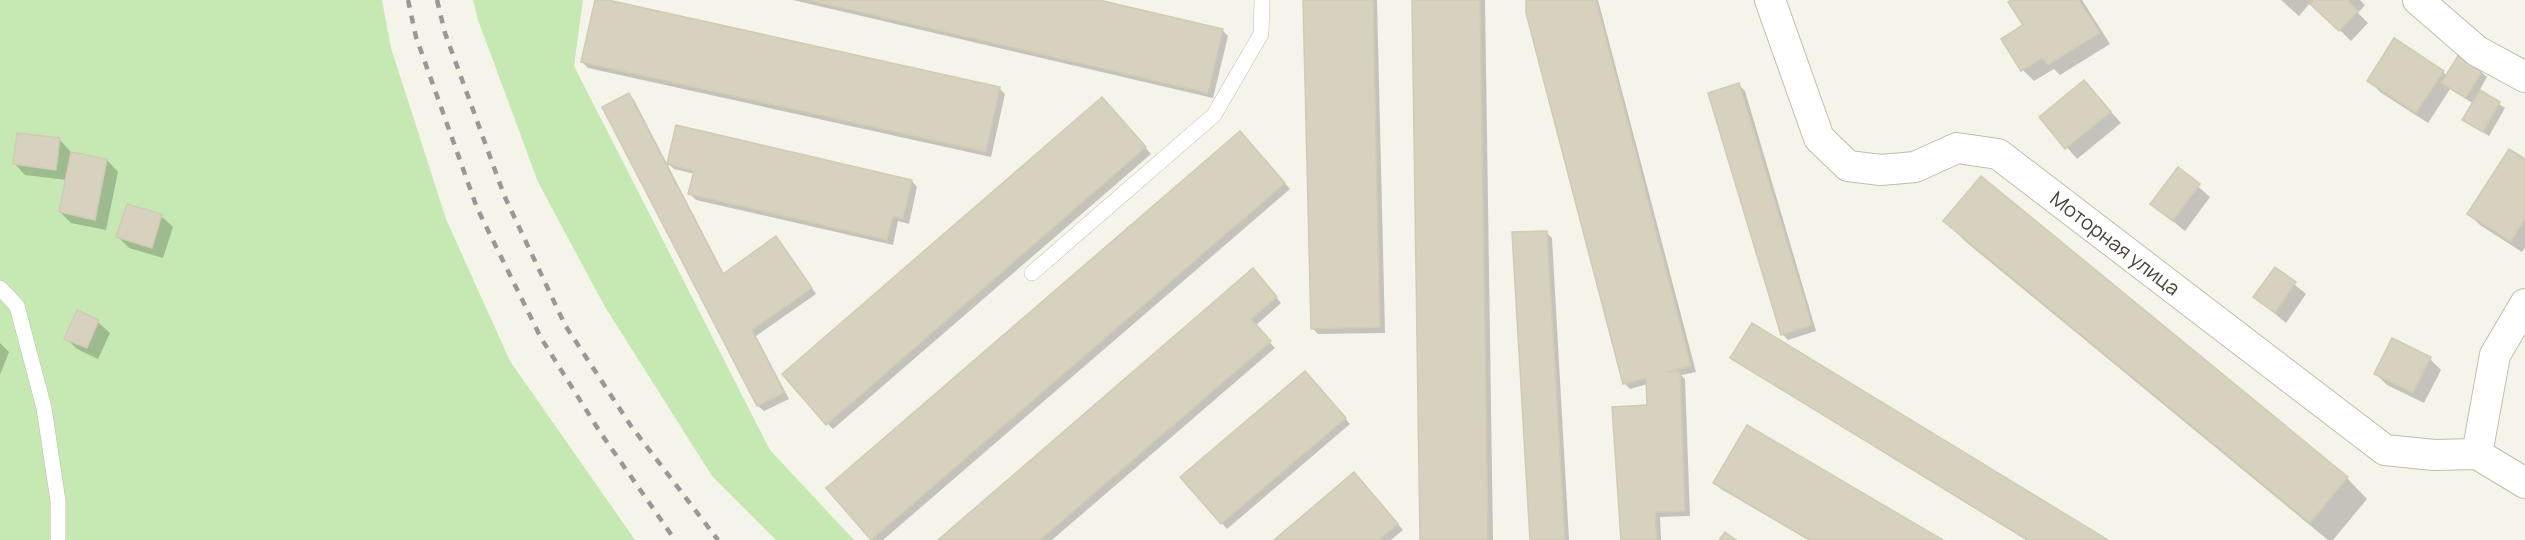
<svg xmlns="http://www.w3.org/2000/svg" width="2525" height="540" font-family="Manrope,sans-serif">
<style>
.green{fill:#c6e9b3}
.shadow{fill:#0003}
.building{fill:#d7d2bf;stroke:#d1cbb2;stroke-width:1.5}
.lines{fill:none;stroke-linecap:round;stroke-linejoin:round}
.service-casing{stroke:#c0beac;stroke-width:16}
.minor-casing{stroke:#c0beac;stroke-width:32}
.service{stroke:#fff;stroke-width:15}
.minor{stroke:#fff;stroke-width:30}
.rail{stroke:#989898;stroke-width:4.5;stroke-dasharray:8 8;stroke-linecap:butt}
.labels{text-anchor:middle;stroke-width:6;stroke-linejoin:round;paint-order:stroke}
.street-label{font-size:20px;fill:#494638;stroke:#fff}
</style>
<rect width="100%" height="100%" fill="#f5f4ea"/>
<g class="green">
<polygon points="0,0 382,0 391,48 446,219 510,361 635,540 0,540"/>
<polygon points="473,0 583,0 574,66 770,450 854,540 776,540 712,476 605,307 538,182 478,20"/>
</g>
<g class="shadow">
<polygon points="596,0 999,88 1005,94 991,157 588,68 582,62"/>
<polygon points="793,0 1092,0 1222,30 1228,36 1213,98"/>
<polygon points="1305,0 1377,0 1385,333 1318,334 1312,328"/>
<polygon points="1413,0 1485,0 1493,540 1421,540"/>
<polygon points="1527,0 1598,0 1696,372 1681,375 1685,379 1690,516 1660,517 1661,540 1622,540 1649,406 1648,384 1630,389 1624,383"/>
<polygon points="2014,0 2082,0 2110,44 2060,75 2054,69 2034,81 2023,70 2003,40 2025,26"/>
<polygon points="2281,0 2360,0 2365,5 2358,13 2368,23 2351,41 2311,2 2299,16"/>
<polygon points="2443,72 2447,76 2481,72 2487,77 2479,91 2505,108 2489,136 2464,120 2474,104 2450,89 2428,123 2380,92 2369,80"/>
<polygon points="2084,82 2121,123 2077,159 2041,117"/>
<polygon points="1739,85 1745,91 1816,331 1788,340 1782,334"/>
<polygon points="629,95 634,100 724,274 781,244 816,294 756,336 789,399 764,411 758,406 604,108"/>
<polygon points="1107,104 1151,154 833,429 828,424"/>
<polygon points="1246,138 1290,189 883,540 873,540 829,488"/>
<polygon points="59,139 70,151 70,153 107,160 118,172 106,230 71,223 60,212 67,180 25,175 14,163"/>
<polygon points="2525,161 2525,248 2522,252 2480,225 2469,214"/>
<polygon points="669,164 912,181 917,187 909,224 898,221 893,245 696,200 690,194 695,174 674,169"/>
<polygon points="2178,169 2210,197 2185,231 2152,204"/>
<polygon points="161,216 173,227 163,258 129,248 118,237"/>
<polygon points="1945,221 2347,478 2367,499 2333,540 2328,540 1966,242"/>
<polygon points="1546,232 1552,238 1569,540 1532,540"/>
<polygon points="2275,269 2306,294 2286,323 2255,297"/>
<polygon points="1258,276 1281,303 1255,326 1275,348 1052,540 940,540"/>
<polygon points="78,312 98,322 110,333 98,359 77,349 66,338"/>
<polygon points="0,343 9,352 0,375"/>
<polygon points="1732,358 2105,540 2026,540 1738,363"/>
<polygon points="2430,359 2441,370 2424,403 2387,385 2376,374"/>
<polygon points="1311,378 1350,424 1227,529 1222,523"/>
<polygon points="1360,479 1403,530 1391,540 1276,540"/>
<polygon points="1715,483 1940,540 1808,540 1721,489"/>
</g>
<g class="building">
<polygon points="595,0 608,0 1000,87 986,152 581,62"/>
<polygon points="808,0 1099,0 1223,29 1208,93"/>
<polygon points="1303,0 1373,0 1380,327 1311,329"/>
<polygon points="1412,0 1480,0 1488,540 1420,540"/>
<polygon points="1526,0 1596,0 1691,366 1667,372 1680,372 1685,511 1655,512 1657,540 1621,540 1612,407 1647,405 1646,378 1623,384 1526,13"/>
<polygon points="2012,0 2079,0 2100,33 2048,65 2043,58 2021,71 2001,39 2023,25 2008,2"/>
<polygon points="2314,0 2348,0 2358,11 2339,31 2310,4"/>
<polygon points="2394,38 2444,71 2416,113 2367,81"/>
<polygon points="2458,56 2482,71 2466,98 2441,83"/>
<polygon points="2084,80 2111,112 2065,149 2039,117"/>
<polygon points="1739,83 1812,325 1781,335 1708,93"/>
<polygon points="2480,90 2500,102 2483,132 2462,120"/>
<polygon points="629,93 723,274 776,236 812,288 752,330 784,393 757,406 602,107"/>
<polygon points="1102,97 1146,147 826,425 782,374"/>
<polygon points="676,125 912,180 903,219 893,216 887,240 688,194 694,171 667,164"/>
<polygon points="1240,131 1285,183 871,540 826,488"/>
<polygon points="17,133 60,138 56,170 13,164"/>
<polygon points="2509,149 2525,159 2525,219 2511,242 2467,214"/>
<polygon points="71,152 107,159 95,220 59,212"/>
<polygon points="2178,167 2200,184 2173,221 2150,204"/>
<polygon points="1981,176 2348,477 2310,523 1943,221"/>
<polygon points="127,204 162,214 152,248 116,237"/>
<polygon points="1547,231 1565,540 1530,540 1512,232"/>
<polygon points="2275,267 2296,282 2275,313 2253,297"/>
<polygon points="1253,268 1277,297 1251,319 1271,341 1040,540 938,540"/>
<polygon points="77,310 99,320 87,348 64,339"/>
<polygon points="1752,323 2108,540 2028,540 1730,358"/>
<polygon points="2392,338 2431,357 2413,393 2374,374"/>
<polygon points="1305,371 1346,418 1221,524 1180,477"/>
<polygon points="1747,425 1943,540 1810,540 1713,483"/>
<polygon points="1354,472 1398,524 1379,540 1274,540"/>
<polygon points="1725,532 1736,540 1719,540"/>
</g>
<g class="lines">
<defs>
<g id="service">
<polyline points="1032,273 1214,115 1261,34 1262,0"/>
<polyline points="0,288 17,306 44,408 58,501 58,540"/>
</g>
<g id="minor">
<path id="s1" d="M1770 0 1819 138 1848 166 1881 170 1915 167 1957 148 1998 154 2385 450 2434 455 2477 454 2525 483"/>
<polyline points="2418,0 2477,51 2525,77"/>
<polyline points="2477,454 2495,355 2525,304"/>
</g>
</defs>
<use href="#service" class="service-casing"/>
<use href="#minor" class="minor-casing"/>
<use href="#service" class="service"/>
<use href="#minor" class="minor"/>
<g class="rail">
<polyline points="408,0 416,37 477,208 541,338 600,432 675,540"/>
<polyline points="437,0 445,33 504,195 565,325 631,426 718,540"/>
</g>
</g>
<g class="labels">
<g class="street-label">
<text dy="7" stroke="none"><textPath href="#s1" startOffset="489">Моторная улица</textPath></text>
</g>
</g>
</svg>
